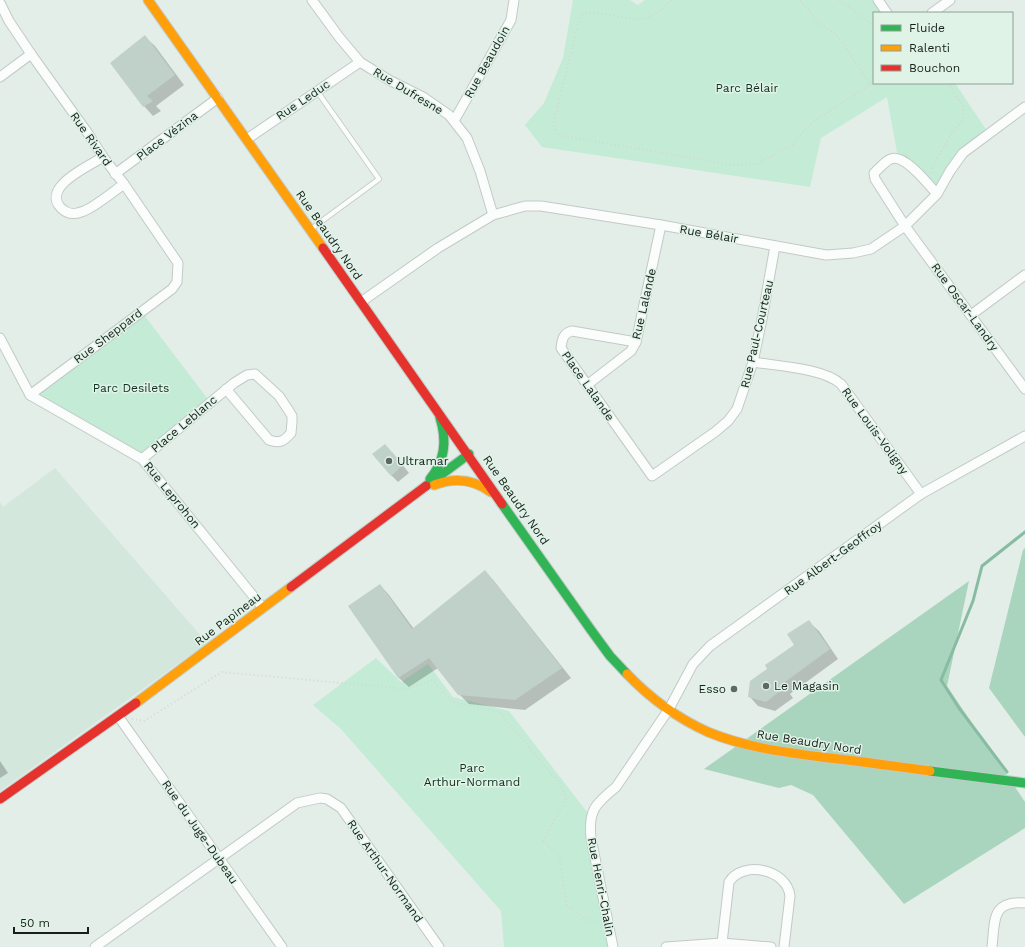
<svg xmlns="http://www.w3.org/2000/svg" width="1025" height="947" font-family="'Work Sans',sans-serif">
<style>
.built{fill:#d3e7dc}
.green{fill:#c3ebd5}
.forest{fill:#a9d4be}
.shadow{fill:#0003}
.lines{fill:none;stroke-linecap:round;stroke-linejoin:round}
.stream{stroke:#88bca2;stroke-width:3}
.building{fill:#bfd1c8}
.lane-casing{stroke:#c2cac6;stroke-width:6}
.street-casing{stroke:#c2cac6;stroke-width:11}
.fast-casing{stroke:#c2cac6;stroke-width:11}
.slow-casing{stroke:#c2cac6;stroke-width:11}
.jam-casing{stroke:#c2cac6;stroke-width:11}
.path{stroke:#d4d7d5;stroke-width:2;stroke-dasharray:1 3;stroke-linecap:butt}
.lane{stroke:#fbfcfc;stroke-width:4.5}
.street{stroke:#fbfcfc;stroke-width:9}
.fast{stroke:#30b455;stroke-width:9}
.slow{stroke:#ff9f0a;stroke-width:9}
.jam{stroke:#e5322d;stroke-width:9}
.poi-dot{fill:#5f6763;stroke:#dff3e7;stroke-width:1.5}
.labels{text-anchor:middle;stroke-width:3;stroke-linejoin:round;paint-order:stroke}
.street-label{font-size:12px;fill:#181f1b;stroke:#dff3e7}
.park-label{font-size:12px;fill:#103021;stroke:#dff3e7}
.poi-label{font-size:12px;fill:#181f1b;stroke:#dff3e7;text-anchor:start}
</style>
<rect width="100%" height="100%" fill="#e4eee8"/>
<polygon class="built" points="55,468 207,643 0,791 0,502 3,507"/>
<g class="green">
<polygon points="573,0 630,0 638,5 645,0 878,0 887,13 874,13 874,83 955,83 989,134 963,153 937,194 898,158 887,97 821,138 810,187 542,147 525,125 544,103 563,58"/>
<polygon points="141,311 210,402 142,459 30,395"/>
<polygon points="376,658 401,682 428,664 453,697 509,711 587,812 613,947 504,947 501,911 341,729 313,705"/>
</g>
<g class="forest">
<polygon points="1025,548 1025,737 989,688 1023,550"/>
<polygon points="969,581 947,686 1025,802 1025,828 904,904 813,795 791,785 779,788 704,769"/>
</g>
<g class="shadow">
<polygon points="145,37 155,46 184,85 156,106 161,111 153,116 144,106"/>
<polygon points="392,452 409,473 398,482 391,475"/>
<polygon points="485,571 494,581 571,678 525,710 469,704 459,694 438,668 409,687 399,678 349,607 380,585 389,595 414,629"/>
<polygon points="809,622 819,631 838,659 790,694 793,698 775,711 758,706 749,696 768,669 795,646"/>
<polygon points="0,761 8,773 0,778"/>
</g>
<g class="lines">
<polyline class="stream" points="1007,772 959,708 941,680 973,601 982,566 1025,532"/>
</g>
<g class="building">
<polygon points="145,35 175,75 147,96 153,101 143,107 110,63"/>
<polygon points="385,444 403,465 391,476 372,454"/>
<polygon points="485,570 562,668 515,700 458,695 429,658 398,678 348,606 380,584 412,629"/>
<polygon points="809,620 830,649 781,685 784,688 766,702 748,697 750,681 767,669 765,665 794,645 787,634"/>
</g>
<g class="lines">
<defs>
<polyline id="lane" points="311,229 379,179 317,91"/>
<g id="street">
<polyline points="312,0 339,37 360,62 389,80 423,97 449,115 467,138 480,171 493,215"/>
<polyline points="878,0 887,13"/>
<polyline points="0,3 9,21 31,54 87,132 103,157 124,184 178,263 177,282 172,289 30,395"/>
<polyline points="932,13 950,0"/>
<polyline points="0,77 31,54"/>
<polyline points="454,121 511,20 514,0"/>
<polyline points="247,139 360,62"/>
<path d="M103 157C89 166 41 187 61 208 67 214 73 215 81 212 91 210 114 191 124 184"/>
<polyline points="115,174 218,98"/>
<path d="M937 194C929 185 904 153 891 159 886 160 878 170 874 173L875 179 905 226 1025 389"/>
<polyline points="361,302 438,248 493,215 525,206 541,206 661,225 826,255 853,253 871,249 905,226 937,194 950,171 963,153 1025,107"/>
<polyline points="971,315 1025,275"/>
<polyline points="0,338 30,395 142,459 263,608"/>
<path d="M636 342 572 331C563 333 562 340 561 348L652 476 715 432 728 421 737 409 753 362 762 319 775 246"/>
<path d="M753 362C778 366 823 368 841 384L921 494"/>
<polyline points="587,385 631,351 636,342 661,225"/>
<path d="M142 459 234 383 247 375 255 374 279 396 289 411 292 416V422L291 433C284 441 280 444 269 440L226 389"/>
<polyline points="118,716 282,947"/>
<path d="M722 943 729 882C743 860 787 869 790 896L784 947"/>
<polyline points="95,947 297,803 320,798 327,799 341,808 439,947"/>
<path d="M613 947 591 838C588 811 595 804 616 787L669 709 693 664 710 646 921 494 1025 436"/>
<polyline points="666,947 722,943 771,947"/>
<path d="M992 947C995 921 991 900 1025 903"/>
</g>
<g id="fast">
<path d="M430 479C445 461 447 440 440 418"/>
<polyline points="426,486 469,454"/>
<polyline points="502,504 591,630 610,656 627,674"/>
<polyline points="930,771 1025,783"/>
</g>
<g id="slow">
<polyline points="148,0 323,248"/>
<path d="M434 485C455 477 473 479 491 492"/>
<path d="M627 674C650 698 677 718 708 732 744 747 783 752 821 757 857 761 894 766 930 771"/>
<polyline points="136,703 291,587"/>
</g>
<g id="jam">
<polyline points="323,248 502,504"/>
<polyline points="291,587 426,486"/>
<polyline points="0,799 136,703"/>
</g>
</defs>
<use href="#lane" class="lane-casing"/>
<use href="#street" class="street-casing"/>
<use href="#fast" class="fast-casing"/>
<use href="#slow" class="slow-casing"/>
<use href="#jam" class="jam-casing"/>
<g class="path">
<path d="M672 0C665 6 658 13 649 17 632 24 602 9 582 14L579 21 553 124 558 135 733 165 757 164 792 145 810 124 874 82"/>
<polyline points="800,0 820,24 834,33 844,45 870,84"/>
<polyline points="838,0 858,13 874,27"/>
<polyline points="931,173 931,170 951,134 963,120 964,108 948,83"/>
<polyline points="132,719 144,721 222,672 407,689 432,680 452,702 499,712 560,784 566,799 543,841 559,855 567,905 584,919 599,923"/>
</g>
<use href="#lane" class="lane"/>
<use href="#street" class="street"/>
<use href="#fast" class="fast"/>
<use href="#slow" class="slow"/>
<use href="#jam" class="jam"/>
</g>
<g class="poi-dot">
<circle cx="389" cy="461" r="4"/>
<circle cx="766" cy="686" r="4"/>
<circle cx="734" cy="689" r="4"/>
</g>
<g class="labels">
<g class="street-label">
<text transform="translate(487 62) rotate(-61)" y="4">Rue Beaudoin</text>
<text transform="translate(408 91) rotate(31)" y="4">Rue Dufresne</text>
<text transform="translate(303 100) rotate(-34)" y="4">Rue Leduc</text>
<text transform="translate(167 136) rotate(-37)" y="4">Place Vézina</text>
<text transform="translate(91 139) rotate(55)" y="4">Rue Rivard</text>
<text transform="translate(709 234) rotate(10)" y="4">Rue Bélair</text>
<text transform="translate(329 235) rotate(55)" y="4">Rue Beaudry Nord</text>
<text transform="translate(644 304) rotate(-77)" y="4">Rue Lalande</text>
<text transform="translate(965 307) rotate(54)" y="4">Rue Oscar-Landry</text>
<text transform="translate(757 334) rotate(-77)" y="4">Rue Paul-Courteau</text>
<text transform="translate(108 336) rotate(-37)" y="4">Rue Sheppard</text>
<text transform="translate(588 386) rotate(55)" y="4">Place Lalande</text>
<text transform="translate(184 424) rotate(-40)" y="4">Place Leblanc</text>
<text transform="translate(875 431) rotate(54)" y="4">Rue Louis-Voligny</text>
<text transform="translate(172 495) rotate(51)" y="4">Rue Leprohon</text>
<text transform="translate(516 500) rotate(55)" y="4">Rue Beaudry Nord</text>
<text transform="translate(833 558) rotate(-36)" y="4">Rue Albert-Geoffroy</text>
<text transform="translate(228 619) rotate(-37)" y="4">Rue Papineau</text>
<text transform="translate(809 742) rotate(9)" y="4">Rue Beaudry Nord</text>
<text transform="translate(200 832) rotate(55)" y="4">Rue du Juge-Dubeau</text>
<text transform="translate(385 871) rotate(55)" y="4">Rue Arthur-Normand</text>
<text transform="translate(601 887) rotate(79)" y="4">Rue Henri-Chalin</text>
</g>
<g class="park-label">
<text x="747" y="92">Parc Bélair</text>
<text x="131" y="392">Parc Desilets</text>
<text x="472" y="772">Parc<tspan x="472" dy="14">Arthur-Normand</tspan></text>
</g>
<g class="poi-label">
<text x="397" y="465">Ultramar</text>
<text x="774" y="690">Le Magasin</text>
<text x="726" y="693" text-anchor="end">Esso</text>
</g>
</g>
<rect x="873" y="12" width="140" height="72" fill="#dff3e7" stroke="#8f9e95"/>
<rect x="881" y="25" width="20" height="6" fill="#30b455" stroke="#8f9e95"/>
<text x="909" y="32" font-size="12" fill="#181f1b">Fluide</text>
<rect x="881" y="45" width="20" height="6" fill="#ff9f0a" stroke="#8f9e95"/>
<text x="909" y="52" font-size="12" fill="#181f1b">Ralenti</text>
<rect x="881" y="65" width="20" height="6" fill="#e5322d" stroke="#8f9e95"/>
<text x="909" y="72" font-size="12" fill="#181f1b">Bouchon</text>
<path d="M14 927v6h74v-6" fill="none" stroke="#181f1b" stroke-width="2"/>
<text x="20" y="927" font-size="12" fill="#181f1b" stroke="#dff3e7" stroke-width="3" paint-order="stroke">50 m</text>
</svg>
